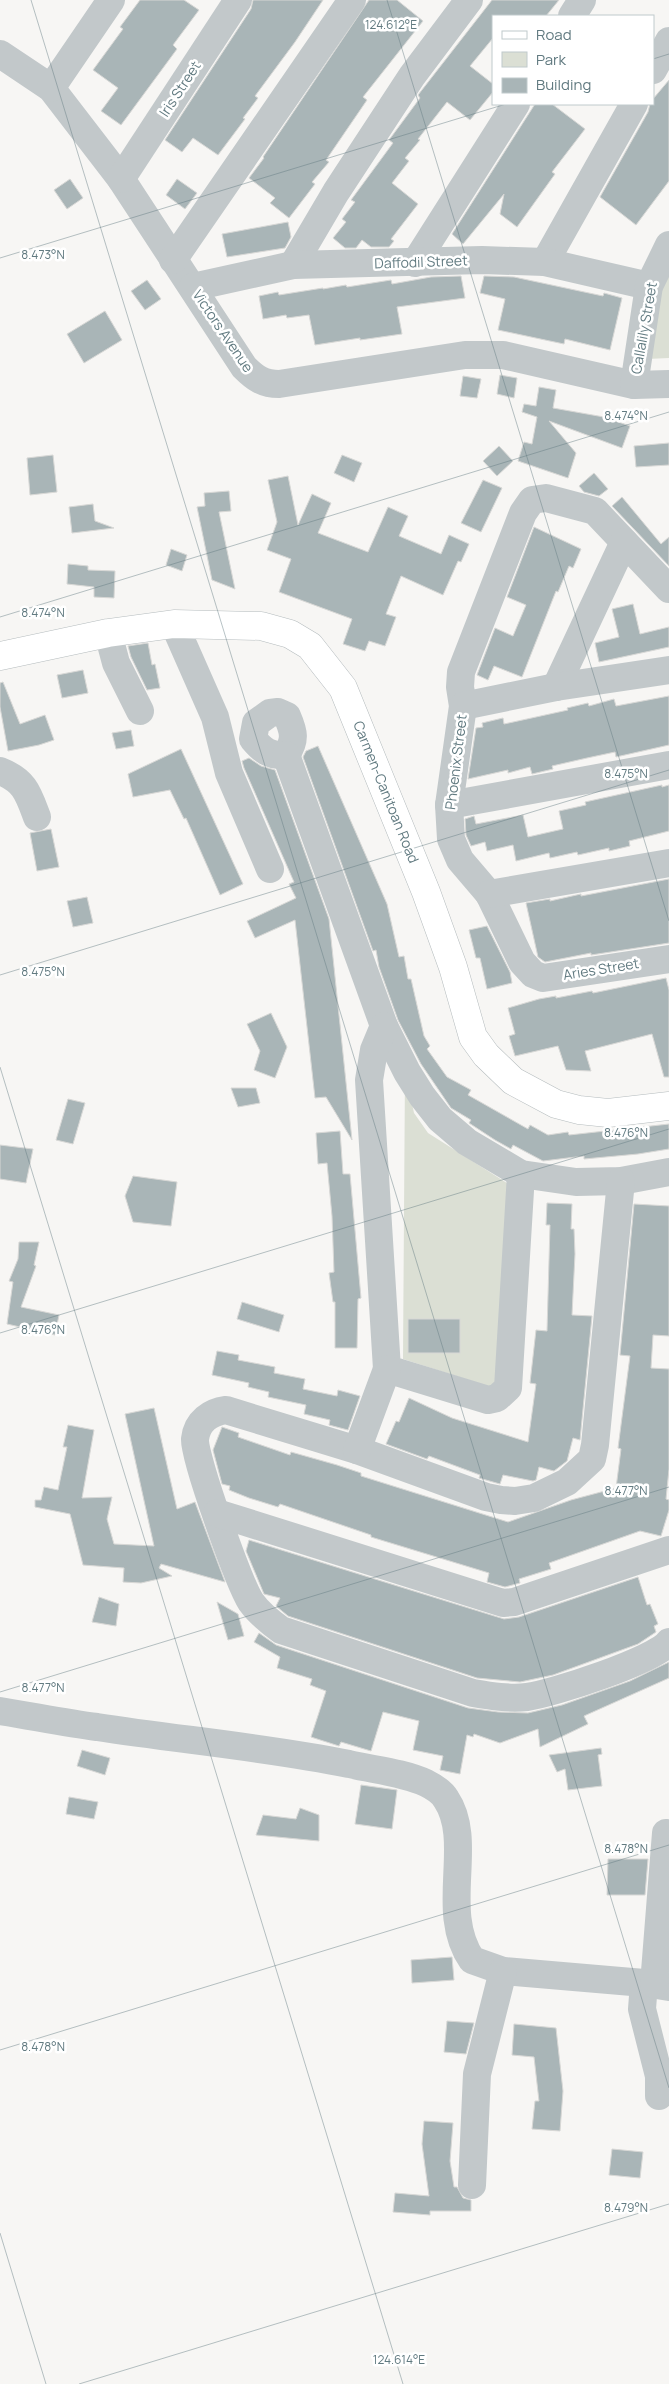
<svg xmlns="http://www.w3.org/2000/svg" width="669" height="2384" font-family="Manrope,sans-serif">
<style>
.green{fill:#dbdfd4}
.building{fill:#a9b5b7;stroke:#d8d8d6}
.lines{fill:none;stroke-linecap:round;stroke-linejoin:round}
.major-casing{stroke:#b5bcbe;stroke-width:29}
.minor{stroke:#c2c8ca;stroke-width:28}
.major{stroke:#fff;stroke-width:28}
.ticks{fill:none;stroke:#617a80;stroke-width:1;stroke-opacity:0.45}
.labels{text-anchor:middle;stroke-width:5;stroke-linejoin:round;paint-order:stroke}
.street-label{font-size:14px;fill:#617a80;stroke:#fff}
.ticks-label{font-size:12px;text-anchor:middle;fill:#617a80;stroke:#fff;stroke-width:5;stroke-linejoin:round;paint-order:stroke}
</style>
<rect width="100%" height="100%" fill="#f7f6f4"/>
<g class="green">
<polygon points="669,263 669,358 647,359 654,313"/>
<polygon points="405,1071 414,1113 428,1133 510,1185 497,1389 403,1359"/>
</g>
<g class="building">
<polygon points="140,0 184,0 199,10 173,45 177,49 121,125 101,111 118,88 93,70 123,29 120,27"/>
<polygon points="253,0 323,0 295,42 255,96 258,98 243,118 245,119 218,155 193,138 182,152 165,140 251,9"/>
<polygon points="369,0 397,0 423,21 363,97 367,100 326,160 329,162 312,182 315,184 289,218 270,203 275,198 249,178 264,158 263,157"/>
<polygon points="492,0 559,0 546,16 493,16 493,38 470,66 493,84 493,92 470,120 447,102 418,139 420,140 405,158 409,161 392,183 418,204 391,239 394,241 389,247 371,247 362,240 356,248 345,248 333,238 346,222 342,219 355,202 351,200 393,143 389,140 420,98 418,95"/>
<polygon points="669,80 669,181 636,225 600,197 648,112 650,104 653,104 653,99"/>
<polygon points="535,104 552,104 585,129 552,172 555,174 517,227 500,214 504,194 463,244 452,234"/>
<polygon points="70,179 83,198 67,209 54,190"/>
<polygon points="177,179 197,193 185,209 166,195"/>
<polygon points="288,222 291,237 285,248 227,257 222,234"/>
<polygon points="461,276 465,298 397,307 402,334 360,340 360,338 315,345 309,315 287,318 286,315 263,319 259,296 278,292 279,295 323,288 323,289 346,285 347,287 391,280 392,284 431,277"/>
<polygon points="484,276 514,277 603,296 604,293 622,298 610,350 565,339 564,344 498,330 505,299 480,293"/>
<polygon points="147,280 161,299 145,310 131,291"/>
<polygon points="105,311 122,340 84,363 67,334"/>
<polygon points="500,375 517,378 514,398 497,394"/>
<polygon points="463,376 481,379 477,398 460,396"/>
<polygon points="539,387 556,390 553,408 604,417 630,426 622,448 549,421 576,453 568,478 518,461 524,442 532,444 537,417 522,412 524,404 536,406"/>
<polygon points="669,443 669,465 636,467 634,446"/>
<polygon points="499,446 513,461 497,476 483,461"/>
<polygon points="53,455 57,492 30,495 27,458"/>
<polygon points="342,455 362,463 354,482 334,473"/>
<polygon points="594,473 608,489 599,496 584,492 579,486"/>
<polygon points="288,476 298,525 312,494 331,503 318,533 368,552 388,507 408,516 399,536 441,554 449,535 469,544 461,562 458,561 443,595 401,576 386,614 396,617 385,646 369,641 365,651 343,644 352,619 279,592 291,559 267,550 277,522 268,480"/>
<polygon points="483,480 502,488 481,532 461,523"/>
<polygon points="229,491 231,511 219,512 235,589 212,580 197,507 205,506 204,493"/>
<polygon points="622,497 661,544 669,537 669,566 612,506"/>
<polygon points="93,504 95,521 114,528 72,533 69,507"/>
<polygon points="534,527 581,549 573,568 569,566 558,592 556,591 522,677 494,666 488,680 477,675 495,628 513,636 526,605 507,597"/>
<polygon points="171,549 187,555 182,571 166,565"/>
<polygon points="68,564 88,566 88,570 115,571 114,598 94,597 94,587 67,584"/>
<polygon points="633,604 640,634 669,627 669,647 599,662 595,643 619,637 612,609"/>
<polygon points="148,643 152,665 155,664 160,688 147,690 131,657 128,646"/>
<polygon points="83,670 88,693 62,698 57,675"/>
<polygon points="3,682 20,724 45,715 54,740 39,745 8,751 0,707 0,683"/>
<polygon points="669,696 669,745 616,757 615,752 587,758 552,766 553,769 532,774 530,767 508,773 508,770 468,779 476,728 483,727 482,723 503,718 504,724 568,710 567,708 588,703 589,706 614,699 616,706"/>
<polygon points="131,730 134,746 116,749 112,733"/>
<polygon points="318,746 387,904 399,957 404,956 408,979 411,979 424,1036 430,1046 427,1049 447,1077 471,1090 468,1095 528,1129 530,1125 548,1135 568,1132 569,1135 669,1124 669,1149 638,1154 584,1159 584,1156 543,1161 513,1145 511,1149 495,1140 469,1123 471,1120 451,1108 421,1064 398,1020 379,967 376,950 373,951 303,757 306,751"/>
<polygon points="181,749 243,884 220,895 186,818 184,819 170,790 133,797 128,774"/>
<polygon points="249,758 261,766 275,770 329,919 352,1140 326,1097 315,1098 295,920 255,938 247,921 296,898 289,884 294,882 244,768 242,761"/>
<polygon points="662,785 662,787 669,785 669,831 629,841 630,846 609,851 609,848 578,855 577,852 550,858 549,853 516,861 513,845 487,851 485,842 471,846 466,835 465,819 474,816 476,824 523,815 528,837 563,829 559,811 586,805 585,802"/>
<polygon points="51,829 59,867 37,871 30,833"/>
<polygon points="669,879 669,943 591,955 591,953 545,962 538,957 526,903 550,899 550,901 581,894 581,896"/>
<polygon points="87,897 93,923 73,927 67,901"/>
<polygon points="487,926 510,972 512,983 487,989 480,958 476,958 469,930"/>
<polygon points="666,978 669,990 669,1077 664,1077 652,1034 585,1051 591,1071 566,1070 558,1046 515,1056 509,1036 515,1034 508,1008 539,999 556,996 556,998 592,991 593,993"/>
<polygon points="271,1013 287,1047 275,1078 254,1070 260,1051 247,1024"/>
<polygon points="231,1088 256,1088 260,1103 238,1107"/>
<polygon points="68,1099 85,1103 73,1144 56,1140"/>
<polygon points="340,1131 343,1174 350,1174 361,1298 358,1299 357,1348 335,1348 335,1302 333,1302 329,1273 334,1272 332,1216 327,1163 318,1164 316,1133"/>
<polygon points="0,1145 33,1149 26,1183 0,1179"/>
<polygon points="133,1176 177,1182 171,1226 133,1222 125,1196"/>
<polygon points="547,1203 572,1204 571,1229 574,1229 575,1254 572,1315 592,1316 580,1440 573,1438 567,1461 554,1471 539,1467 536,1480 533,1481 503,1475 500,1484 479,1478 480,1475 429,1456 427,1459 386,1444 396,1421 399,1422 409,1398 452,1418 528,1442 536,1384 530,1383 536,1330 547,1331 550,1225 546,1225"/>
<polygon points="634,1204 669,1206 669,1336 653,1335 651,1368 669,1369 669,1469 666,1499 669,1500 669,1510 661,1536 640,1531 549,1563 551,1569 519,1579 520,1583 505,1587 487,1582 489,1573 371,1537 371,1535 280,1504 278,1507 249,1498 229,1490 230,1486 222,1484 213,1450 222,1427 239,1433 238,1437 290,1455 291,1452 337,1465 361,1473 361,1476 508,1522 571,1500 616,1488 621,1449 618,1448 630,1356 620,1355"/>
<polygon points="19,1242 39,1242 34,1265 36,1266 21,1307 59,1315 55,1335 7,1324 13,1282 9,1281 18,1259"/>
<polygon points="242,1302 284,1315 279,1332 237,1319"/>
<rect x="408" y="1319" width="52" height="34"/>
<polygon points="217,1351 239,1355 238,1360 275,1367 274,1373 305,1379 303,1389 337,1396 338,1390 360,1396 348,1430 329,1425 330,1420 304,1414 306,1405 268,1397 269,1392 248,1387 249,1383 212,1375"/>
<polygon points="154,1408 177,1509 195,1502 225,1582 161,1564 159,1568 172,1576 141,1583 123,1582 124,1568 83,1565 70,1514 35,1507 35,1500 41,1500 44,1487 58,1490 67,1447 63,1447 68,1425 94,1430 82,1498 112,1497 107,1519 114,1544 154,1546 125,1414"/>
<polygon points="249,1540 504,1619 519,1617 638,1577 647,1605 650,1604 658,1624 654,1626 656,1632 638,1644 553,1675 520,1682 477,1678 288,1616 276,1606 280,1598 264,1594 246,1551"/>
<polygon points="99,1597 119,1604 116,1626 92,1622"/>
<polygon points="217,1602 238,1614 244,1636 228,1640"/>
<polygon points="259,1633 276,1645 468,1708 498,1712 528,1713 562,1705 630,1681 669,1662 669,1678 584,1716 588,1724 540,1747 538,1729 500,1743 474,1734 473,1737 467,1735 460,1774 440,1770 443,1756 413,1750 419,1721 383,1712 371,1751 341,1742 339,1746 311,1737 326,1691 310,1685 312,1679 277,1668 280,1657 254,1642"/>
<polygon points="601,1748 602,1754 598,1755 602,1786 568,1790 565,1769 557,1772 549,1755"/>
<polygon points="82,1750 110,1758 105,1775 77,1766"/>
<polygon points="361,1785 397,1790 392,1829 355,1824"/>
<polygon points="69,1797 98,1802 94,1819 66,1814"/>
<polygon points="300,1808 319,1815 319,1841 256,1835 263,1815 296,1819"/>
<polygon points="608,1859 648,1859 645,1895 607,1895"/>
<polygon points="452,1957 454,1980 412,1983 411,1960"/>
<polygon points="447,2021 474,2023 466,2054 444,2052"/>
<polygon points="514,2024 556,2028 563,2091 560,2131 532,2129 535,2101 539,2101 534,2057 512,2055"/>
<polygon points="424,2121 453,2123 450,2161 454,2187 457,2187 463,2198 471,2200 471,2211 430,2211 430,2215 393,2212 395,2193 429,2196 422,2144"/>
<polygon points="612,2149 643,2152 640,2178 609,2175"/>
</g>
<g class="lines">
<defs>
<polyline id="major" points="0,656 108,633 174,624 261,626 290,634 310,646 343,688 426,892 453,967 473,1037 486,1055 513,1081 556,1104 579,1110 608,1113 669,1106"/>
</defs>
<use href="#major" class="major-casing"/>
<g class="minor">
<polyline points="572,16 582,0"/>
<path d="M0 54 51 88 121 179 244 367C255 378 263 384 279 384L465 355H503L634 385 669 384"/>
<polyline points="653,70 669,41"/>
<polyline points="51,88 111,0"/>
<polyline points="121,179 238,0"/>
<polyline points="173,260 352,0"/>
<polyline points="545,262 634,104"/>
<polyline points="415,263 516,104"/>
<polyline points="293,265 336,192 412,76 469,0"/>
<polyline points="193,287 293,265 482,260 545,262 649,286"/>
<polyline points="634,385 649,286 669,245"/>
<polyline points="669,589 595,511 546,498 532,500 523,513 461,672 460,687 463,706 449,805 451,839 460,860 489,894 522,962 533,974 543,978 669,959"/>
<polyline points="174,624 215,717 229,773 270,869"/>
<polyline points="108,633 116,663 140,711"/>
<polyline points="556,687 624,542"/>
<polyline points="463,706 556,687 669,670"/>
<path d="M278 712 287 716C294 732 296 740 286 755 270 756 263 751 253 739L256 723 270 713Z"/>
<polyline points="286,755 384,1026 407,1072 422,1096 440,1119 467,1142 521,1174 576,1182 621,1181 669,1172"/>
<path d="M0 771C25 781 28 793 37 817"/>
<polyline points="449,805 669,765"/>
<polyline points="489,894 669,863"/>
<polyline points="384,1026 374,1050 369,1080 387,1369 488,1400 497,1398 508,1388 521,1174"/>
<path d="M621 1181 595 1445 592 1459 567 1482 534 1498 515 1501 501 1500 486 1497 357 1450 226 1410C211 1412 197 1421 195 1439 194 1458 239 1583 251 1602 259 1613 270 1622 281 1630L473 1693C491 1696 509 1699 527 1697 551 1694 656 1660 669 1642"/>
<polyline points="357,1450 387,1369"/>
<polyline points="217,1513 503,1603 514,1602 669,1550"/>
<path d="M0 1711C32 1716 65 1723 97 1727 181 1740 265 1747 349 1764 374 1770 402 1772 426 1783 434 1787 442 1792 446 1799 475 1842 438 1911 472 1960L503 1971 644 1983 669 1987"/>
<polyline points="644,1983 642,2009 659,2076 659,2096"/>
<polyline points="654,1984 666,1833"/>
<polyline points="472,2185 477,2074 503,1971"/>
</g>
<use href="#major" class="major"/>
</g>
<path class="ticks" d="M31 0 669 2088M387 0 669 921M653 59 669 54M0 258 506 104M0 617 669 412M0 975 669 770M0 1067 403 2384M0 1333 669 1129M0 1692 669 1487M0 2050 669 1845M0 2233 46 2384M79 2384 669 2204"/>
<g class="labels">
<g class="street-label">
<text transform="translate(180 89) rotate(-57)" y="5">Iris Street</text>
<text transform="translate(421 262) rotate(-2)" y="5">Daffodil Street</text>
<text transform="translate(644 328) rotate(-80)" y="5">Callalily Street</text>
<text transform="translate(223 331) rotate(56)" y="5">Victors Avenue</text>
<text transform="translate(456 762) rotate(-83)" y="5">Phoenix Street</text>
<text transform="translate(386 792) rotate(68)" y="5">Carmen-Canitoan Road</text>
<text transform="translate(601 969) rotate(-9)" y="5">Aries Street</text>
</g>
</g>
<g class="ticks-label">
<text x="391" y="29">124.612°E</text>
<text x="43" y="259">8.473°N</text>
<text x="626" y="420">8.474°N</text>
<text x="43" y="617">8.474°N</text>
<text x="626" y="778">8.475°N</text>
<text x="43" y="976">8.475°N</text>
<text x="626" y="1137">8.476°N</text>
<text x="43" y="1334">8.476°N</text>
<text x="626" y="1495">8.477°N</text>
<text x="43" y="1692">8.477°N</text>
<text x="626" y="1853">8.478°N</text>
<text x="43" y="2051">8.478°N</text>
<text x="626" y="2212">8.479°N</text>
<text x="399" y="2364">124.614°E</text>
</g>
<rect x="492" y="15" width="162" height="90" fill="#ffffff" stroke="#c0cacc"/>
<rect x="502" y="31" width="25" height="8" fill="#ffffff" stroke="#c0cacc"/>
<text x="536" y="40" font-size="15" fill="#617a80">Road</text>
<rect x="502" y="52" width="25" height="15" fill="#dbdfd4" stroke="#c0cacc"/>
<text x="536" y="65" font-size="15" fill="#617a80">Park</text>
<rect x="502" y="78" width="25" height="15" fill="#a9b5b7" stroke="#c0cacc"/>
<text x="536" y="90" font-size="15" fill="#617a80">Building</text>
</svg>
